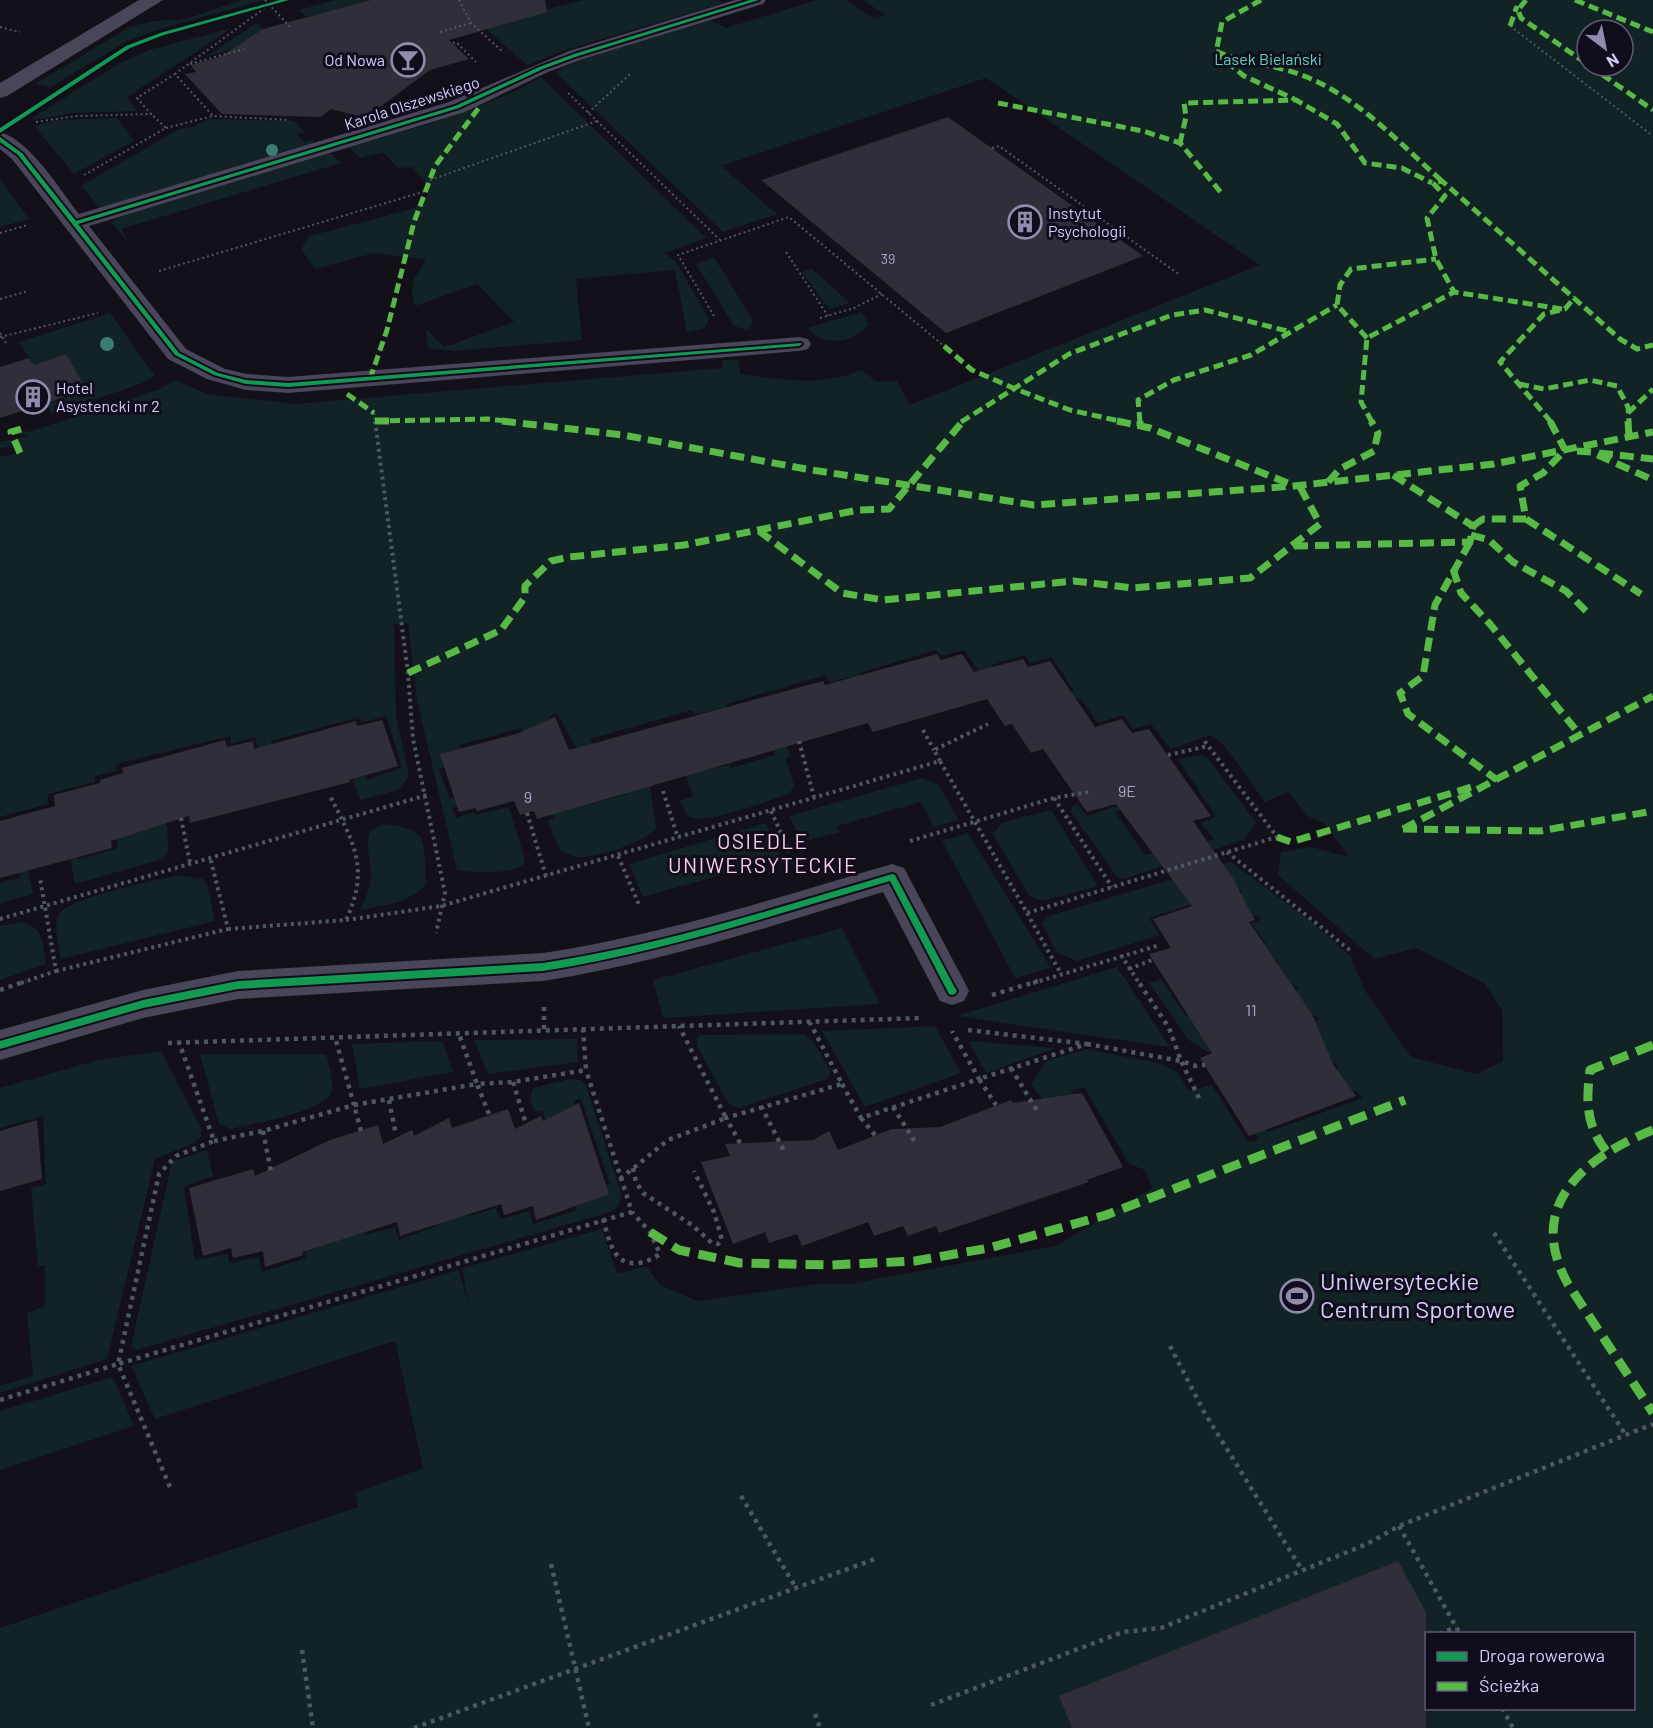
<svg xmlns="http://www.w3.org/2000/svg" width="1653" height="1728" font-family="Barlow,sans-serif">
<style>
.green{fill:#112324;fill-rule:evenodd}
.building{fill:#312e3c}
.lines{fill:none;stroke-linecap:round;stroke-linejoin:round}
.path-far2{stroke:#4d5864;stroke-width:2;stroke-dasharray:2 3;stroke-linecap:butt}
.path-far1{stroke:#4d5864;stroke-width:4;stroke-dasharray:3 4;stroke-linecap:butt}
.path{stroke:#4d5864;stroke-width:4.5;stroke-dasharray:4 5;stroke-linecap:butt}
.minor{fill:#494659;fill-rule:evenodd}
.tertiary{fill:#494659;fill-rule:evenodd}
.quiet-far2{stroke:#58b947;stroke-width:5;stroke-dasharray:10 5;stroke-linecap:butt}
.quiet-far1{stroke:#58b947;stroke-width:7;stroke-dasharray:14 7;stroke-linecap:butt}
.quiet{stroke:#58b947;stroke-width:9;stroke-dasharray:18 9;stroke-linecap:butt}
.cycleway-casing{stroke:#110d1d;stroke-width:4}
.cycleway{fill:#139951;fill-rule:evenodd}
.tree{fill:#3d7c74}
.labels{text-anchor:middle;stroke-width:6;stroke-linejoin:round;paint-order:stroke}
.far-number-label{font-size:14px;fill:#aca5cb}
.far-park-label{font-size:16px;fill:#60d4be;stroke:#110d1d}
.far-poi-label{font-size:16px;fill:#d5cdfb;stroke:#110d1d;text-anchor:start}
.far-street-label{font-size:16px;fill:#d5cdfb;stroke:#110d1d}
.number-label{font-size:16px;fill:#aca5cb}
.neighbourhood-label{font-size:21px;letter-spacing:1.5px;fill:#fbcfe9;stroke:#110d1d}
.near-poi-label{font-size:24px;fill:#d5cdfb;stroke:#110d1d;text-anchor:start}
</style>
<rect width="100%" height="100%" fill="#13101a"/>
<g class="green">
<polygon points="242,0 264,0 163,28 127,41 51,87 35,84 129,27 153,21 186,19"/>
<polygon points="336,0 371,0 307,17 299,10"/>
<polygon points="584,0 719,0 723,3 566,50 527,65 482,25"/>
<path d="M817 0H846L874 19 885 15 863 0H1653V1728H0V1628L358 1507 355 1493 423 1468 395 1341 155 1419 131 1366 459 1270 469 1307 462 1268 602 1229 617 1274 646 1266 660 1285 697 1301 816 1284H849L1056 1246 1152 1188 1145 1170 1129 1164 1084 1087 1071 1091 1081 1105 1043 1100 1031 1084 1046 1061 1087 1049 1162 1064 1177 1072 1189 1091 1212 1085 1248 1142 1259 1140 1250 1125 1260 1120 1268 1132 1363 1098 1356 1091 1343 1095 1327 1073 1339 1068 1335 1063 1323 1067 1308 1025 1320 1019 1316 1015 1303 1018 1287 995 1299 990 1295 985 1282 989 1268 969 1279 965 1277 960 1264 963 1254 948 1266 944 1251 923 1261 920 1258 915 1244 919 1231 897 1242 893 1240 889 1149 918 1160 935 1077 961 1056 952 1042 923 1048 916 1231 862 1312 922 1351 957 1364 989 1411 1057 1477 1074 1503 1061 1502 1010 1485 984 1417 948 1374 959 1278 875 1281 852 1311 847 1349 857 1325 824 1308 816 1288 792 1265 802 1224 745 1211 735 1170 749 1151 724 1133 729 1123 715 1098 723 1081 699 1075 700 1070 693 1074 691 1052 657 1030 663 1025 655 992 665 993 669 979 672 964 650 941 656 936 650 860 673 862 678 852 681 849 677 829 683 826 675 726 704 728 709 716 714 715 710 695 714 692 710 590 739 592 746 578 751 557 713 550 716 552 725 525 735 521 728 460 745 464 760 439 769 450 799 457 798 460 806 452 808 456 818 473 812 475 815 509 807 525 859 523 865C507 875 476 873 457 870L417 700 408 623 394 624 396 715 409 776 398 790 360 800 353 779 365 776 367 780 402 768 386 716 361 723 359 717 271 741 272 749 259 752 255 737 231 744 230 736 116 764 117 771 95 776V782L48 794V804L0 817V457L19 453 14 445 0 449V442L29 436 14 433 19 430 28 432 160 389 175 380 207 394 294 404 722 368 723 360H739L740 374C785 380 819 387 862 370L877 382 897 381 910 405 1260 265 986 78 721 166 777 214 723 232 555 72 586 58 710 20 726 28ZM1587 30H1623V66H1587ZM1426 1634H1634V1708H1426Z"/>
<polygon points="257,23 263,29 232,49 205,57"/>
<polygon points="232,28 127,97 137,111 72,113 34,120 32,118 120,63 149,50"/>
<path d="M541 77 706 238 665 253 676 262 709 319 705 328 687 332 675 270 576 279 582 340 455 351 428 348 426 329 444 347 514 322 477 284 415 306C408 282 414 279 426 260L374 253 315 269 301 249 310 236 412 209 427 198 429 187 412 167 398 168 383 152 360 158 349 147C415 128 481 112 541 77Z"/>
<polygon points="117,118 134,141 74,174 34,126 58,120"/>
<polygon points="209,119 294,121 305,132 297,134 304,142 312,140 315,143 100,208 81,186 179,129 190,128"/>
<polygon points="331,153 341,163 121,229 130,244 111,222 120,216"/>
<polygon points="0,179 29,219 0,227"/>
<polygon points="714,257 752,319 753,323 748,330 734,326 696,264"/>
<polygon points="812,269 850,303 829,309 802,272"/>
<path d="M861 312 869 323C859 343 821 348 808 328Z"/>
<polygon points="110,313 155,376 140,384 52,414 46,404 87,390 66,354 34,365 19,342"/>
<path d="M787 747 791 756 786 758 794 786 789 794C769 800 707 825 690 817 685 814 682 806 680 801L693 796 685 774 729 765 731 768 775 755 773 750Z"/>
<polygon points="1200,755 1208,758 1256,823 1244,840 1126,878 1118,878 1071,812 1072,807 1077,804 1087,816 1123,804 1125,808 1115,812 1145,855 1214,840 1201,823 1216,817 1178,759"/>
<polygon points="922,778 938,784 959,820 934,827 921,802 837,826 840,832 802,842 789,816"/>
<path d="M582 783 591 804 629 793 627 790 650 785 656 828C644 843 596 858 577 857 571 856 566 853 560 850L547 820 554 818 552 811Z"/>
<polygon points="1051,810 1098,886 1042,901 1029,896 993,834 1001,823"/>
<polygon points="165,813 169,850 162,859 75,884 70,857 76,855 79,859 118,848 116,829"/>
<polygon points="766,823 781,858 643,897 629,864"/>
<path d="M383 824C432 829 422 841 427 883 412 903 383 905 360 910 366 898 371 887 371 874 371 857 365 850 370 831Z"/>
<polygon points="968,833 1051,968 1015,978 942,841"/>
<polygon points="28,871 33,894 0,903 0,883 19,878 20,872"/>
<path d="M178 875 203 879 208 887 215 921 61 959C59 946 52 924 60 913 72 897 155 881 178 875Z"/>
<path d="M22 922C44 928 43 944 46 964L0 980V926Z"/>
<polygon points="842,928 880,1004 663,1018 653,980"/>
<polygon points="1117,967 1170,1047 956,1016"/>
<polygon points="1161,979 1186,1016 1207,1009 1220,1047 1208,1052 1189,1040 1149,983"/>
<polygon points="935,1026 961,1073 865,1107 822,1031"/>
<polygon points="804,1034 813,1041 831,1071 830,1075 827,1079 739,1108 729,1104 726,1099 697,1046 697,1038 700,1035"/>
<polygon points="577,1039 578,1062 488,1074 474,1040"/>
<polygon points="443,1041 453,1072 360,1089 352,1044"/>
<polygon points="968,1041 1056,1048 986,1073"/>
<polygon points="161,1051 201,1128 201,1136 196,1142 155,1159 107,1359 0,1393 0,1386 33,1376 27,1313 45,1306 45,1265 38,1266 31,1188 46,1184 43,1116 0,1128 0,1088 98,1060"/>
<path d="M200 1054H326C328 1064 334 1081 332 1091 327 1112 250 1124 230 1129L219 1124Z"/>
<polygon points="570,1079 580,1080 586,1085 622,1196 618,1207 610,1212 136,1350 131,1346 172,1162 207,1150 213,1176 184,1187 195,1260 228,1254 229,1263 259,1257 262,1272 306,1258 303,1244 362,1225 365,1235 395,1227 399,1240 439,1225 434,1210 460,1201 465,1217 496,1208 501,1219 529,1211 533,1224 577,1210 572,1194 610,1184 581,1099 573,1101 578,1112 546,1123 543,1110 535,1112 530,1100 533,1088"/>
<polygon points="113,1377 134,1426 0,1470 0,1411"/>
</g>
<g class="building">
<polygon points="371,0 545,0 547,12 449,40 469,59 430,70 365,118 331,109 321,117 222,114 185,74 196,72 191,65 220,57 263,29"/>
<polygon points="948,117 1143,256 946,333 761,180"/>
<polygon points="66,354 87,390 0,418 0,367 29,358 34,365"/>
<polygon points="937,654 941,660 962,654 974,672 1023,659 1028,667 1050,661 1095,727 1122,719 1132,733 1149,729 1211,816 1193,821 1232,877 1255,920 1249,922 1312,1014 1333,1064 1356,1096 1249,1136 1200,1058 1212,1053 1149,954 1171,948 1153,919 1192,906 1116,804 1087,812 1043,749 1031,753 1012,724 1005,726 987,699 873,732 868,723 537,819 534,811 520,815 514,801 477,811 475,808 459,812 440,754 519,733 555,717 569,750 823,681 825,685"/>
<polygon points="382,720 398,766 349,780 350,782 190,823 189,816 111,841 112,848 0,878 0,821 55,806 54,795 100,783 100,780 123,773 122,768 225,740 227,747 253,741 254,749 356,721 357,726"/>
<polygon points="1082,1093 1123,1167 1087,1180 1089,1182 939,1233 936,1226 908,1236 903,1226 874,1236 868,1222 802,1246 797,1234 769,1243 765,1232 733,1244 701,1162 730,1156 725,1144 813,1140 829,1131 838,1150 892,1129 940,1127 1011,1100 1013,1103"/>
<polygon points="579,1103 609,1194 536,1220 533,1206 504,1215 501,1204 400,1236 397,1222 302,1252 303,1255 265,1267 263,1251 233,1258 231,1248 203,1256 189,1188 253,1169 255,1176 330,1140 378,1125 383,1144 412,1130 414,1136 449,1118 452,1128 508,1109 515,1129 541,1116 543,1121"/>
<polygon points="37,1120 42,1179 0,1191 0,1131"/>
<polygon points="1398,1561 1426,1612 1426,1728 1072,1728 1059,1696"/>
</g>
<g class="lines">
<g class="path-far2">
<polyline points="265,0 290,27"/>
<polyline points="459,0 471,23 502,51"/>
<polyline points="269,5 175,74 213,116 290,120"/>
<polyline points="1510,26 1653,136"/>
<polyline points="0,27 20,32"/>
<polyline points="440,32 471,23"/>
<polyline points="453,43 456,42 476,62"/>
<polyline points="190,64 244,49"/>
<polyline points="568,93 720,240"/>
<polyline points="588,113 630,74"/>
<polyline points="36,122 76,116 151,114 137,98 175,74"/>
<polyline points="166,128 213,116"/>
<polyline points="992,148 999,146 1180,275"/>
<polyline points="84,175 166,128 151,114"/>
<polyline points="430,180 597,121"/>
<polyline points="1433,183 1438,182"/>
<polyline points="0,233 28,225"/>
<polyline points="786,252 828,316"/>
<polyline points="159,271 426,191"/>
<polyline points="0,299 28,291"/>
<polyline points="714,316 678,255 789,217 944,346"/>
<polyline points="820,318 854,308 882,294"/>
<polyline points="0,333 6,343"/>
<polyline points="0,337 98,313"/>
<polyline points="374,413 375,422"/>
</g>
<g class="path-far1">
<polyline points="375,421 408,673 413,739 445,893 436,933"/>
<polyline points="923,730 934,750"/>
<polyline points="799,741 814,797"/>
<polyline points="1168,755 1208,746"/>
<polyline points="940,761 934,750 988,724"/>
<polyline points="663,791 678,838"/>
<polyline points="1054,798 1112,887"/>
<polyline points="771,811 796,866"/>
<polyline points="527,813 546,876"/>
<polyline points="181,818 190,863"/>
<polyline points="910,841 1054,798 1089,792"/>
<polyline points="1227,852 1351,951"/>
<polyline points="618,856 640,907"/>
<polyline points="1027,913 1061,974"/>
<polyline points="0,919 427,795"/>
<polyline points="346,920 441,906 940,761 1027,913 1277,837 1203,739"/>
<path d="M228 929 346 920C370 869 354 843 330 796"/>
<polyline points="1121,955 1139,983"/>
<polyline points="1129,969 1152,960"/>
<polyline points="56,971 228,929 210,857"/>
<polyline points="21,983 56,971 40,878"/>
<polyline points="1033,983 1160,945"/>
</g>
<g class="path">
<polyline points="0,990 26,981"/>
<polyline points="992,995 1038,981"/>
<polyline points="544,1007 544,1030"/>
<polyline points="968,1030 1087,1044 979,1079 996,1105"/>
<polyline points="168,1043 922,1018"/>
<polyline points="1087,1044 1181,1061 1169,1028 1138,981"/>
<polyline points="1011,1068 1039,1114"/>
<polyline points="513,1082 526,1124"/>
<polyline points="842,1084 861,1118 979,1079 952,1031"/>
<polyline points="1199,1098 1181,1061 1196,1066 1205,1065"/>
<polyline points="389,1100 396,1135"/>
<polyline points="761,1106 784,1151"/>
<polyline points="893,1107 917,1145"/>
<polyline points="489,1114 477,1084 513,1082 586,1070 583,1029"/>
<polyline points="861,1118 875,1135"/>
<polyline points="263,1131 271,1172"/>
<polyline points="361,1131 354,1105 477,1084 459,1034"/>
<polyline points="214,1141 263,1131 354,1105 335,1037"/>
<polyline points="740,1143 726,1118 842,1084 810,1023"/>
<polyline points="633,1168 636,1182 643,1193 692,1225 712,1243 718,1244 722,1240 714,1212 694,1171"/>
<polyline points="620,1179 668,1140 726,1118 679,1026"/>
<path d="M603 1219C609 1238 612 1266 638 1263 646 1262 653 1259 660 1254L650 1232 632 1212"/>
<polyline points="1494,1233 1625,1434"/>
<polyline points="1170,1346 1204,1412 1302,1570"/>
<polyline points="0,1400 118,1364 159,1174 176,1156 214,1141 179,1042"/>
<polyline points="170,1487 118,1364 632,1212 586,1070"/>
<polyline points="741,1496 796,1588"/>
<polyline points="1399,1526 1460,1634"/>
<polyline points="551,1564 589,1728"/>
<polyline points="1439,1634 1456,1627"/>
<polyline points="302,1650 313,1728"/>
<polyline points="931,1705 1123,1632 1161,1628 1367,1544 1399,1526 1653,1424"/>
<polyline points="1502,1708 1513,1728"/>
<polyline points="815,1714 820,1728"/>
<polyline points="414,1728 875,1559"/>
</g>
<g class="minor">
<path d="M735 0H766L763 4 583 59 548 72 465 112 89 226 186 349 225 369 247 374 288 377 799 337 808 339 811 344 808 349 799 351 288 393 246 390 207 379 168 359 12 159 0 149V132C30 140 60 190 79 214L449 102 569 51Z"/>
<path d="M892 864 904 868 964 981 969 991 964 1001 952 1005 940 1001 883 892C771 926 660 963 543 981L238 999 143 1018 0 1060V1030L143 990 238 971 543 953C662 935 776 898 892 864Z"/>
</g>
<polygon class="tertiary" points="139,0 163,0 7,96 0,98 0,83"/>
<g class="quiet-far2">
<polyline points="1261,0 1222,22 1216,53 1244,76 1294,99"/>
<polyline points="1526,0 1518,10 1521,18 1587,64"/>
<polyline points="1575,0 1653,32"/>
<polyline points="1510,26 1517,6"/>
<path d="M1216 51C1244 64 1275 64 1304 76 1358 97 1399 143 1442 181"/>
<polyline points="1590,66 1653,110"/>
<polyline points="998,103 1143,131 1180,143 1223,195"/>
<polyline points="1180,143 1186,117 1184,103 1296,100 1337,124 1365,163 1402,168 1432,183"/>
<polyline points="1438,182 1442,181 1620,339 1637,349 1653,345"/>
<polyline points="1433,183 1445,196 1427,218 1436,259 1454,292"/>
<polyline points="1367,338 1337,305 1340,285 1351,269 1436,259"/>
<polyline points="944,346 972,370 1013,388 1070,410 1124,422"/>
<polyline points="370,379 387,330 414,222 435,166 481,105"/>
<polyline points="1519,384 1544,389 1590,380 1617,386 1628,407 1629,422"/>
<polyline points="347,394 374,413"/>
<polyline points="1628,413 1653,389"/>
<polyline points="375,421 488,419 515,422"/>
<polyline points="961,422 1069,354 1172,315 1205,310 1291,332"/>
<polyline points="1140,422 1138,400 1174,380 1251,355 1337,305"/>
<polyline points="1372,422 1361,402 1367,338 1454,292 1562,309"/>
<polyline points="1551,422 1500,362 1544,314 1565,309 1575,297"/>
</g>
<g class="quiet-far1">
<polyline points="375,421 394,421"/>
<polyline points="502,421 623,435 806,469 1034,505 1294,486 1494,464 1653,432"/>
<polyline points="1117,421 1150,428 1290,484"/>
<polyline points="1140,421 1140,426"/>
<polyline points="1550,421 1565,450"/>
<polyline points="1628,421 1629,437"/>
<polyline points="1577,451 1591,452 1653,480"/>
<polyline points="20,453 11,432 21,429"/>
<polyline points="1599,453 1653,459"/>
<polyline points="1328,482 1340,469 1374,451 1378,433 1371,421"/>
<polyline points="1526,519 1641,594"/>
<polyline points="1473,526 1483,519 1526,519 1520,486 1543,473 1565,450"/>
<polyline points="759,531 842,593 883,600 1074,581 1133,588 1250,578 1320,524 1299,485"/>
<polyline points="1471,535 1489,540 1513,562 1566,591 1586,611"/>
<polyline points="1470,542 1435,605 1423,676 1400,693 1408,714 1497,780"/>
<polyline points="1294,546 1470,542 1473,526 1393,475"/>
<polyline points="1453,569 1461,593 1490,624 1580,735"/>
<polyline points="408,673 501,630 525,597 525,586 551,561 569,557 684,545 858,510 889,509 963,421"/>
<polyline points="1403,829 1653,696"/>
<polyline points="1403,829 1540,831 1653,811"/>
<polyline points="1277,837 1291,842 1475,786"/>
</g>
<g class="quiet">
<path d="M1653 1130C1585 1157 1524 1205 1568 1284L1653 1413"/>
<path d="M1606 1151C1586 1125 1586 1102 1590 1070L1653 1045"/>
<polyline points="650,1232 679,1250 740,1263 832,1265 915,1261 989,1248 1106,1215 1405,1100"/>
</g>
<defs>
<g id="cycleway">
<polygon points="280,0 289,0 164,35 130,48 0,133 0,128 126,46 160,33"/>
<polygon points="750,0 759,0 578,56 543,69 459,108 78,224 179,353 218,373 246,380 288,383 801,343 802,344 799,346 288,387 246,384 214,375 175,355 18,155 0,142 0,137 22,153 76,221 455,106 539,67 574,54"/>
<path d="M892 874 895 875 955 988 957 991 955 994 952 995 949 994 890 881C774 915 662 952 543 971L238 989 143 1008 0 1049V1041L143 1000 238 981 543 963C663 945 776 908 892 874Z"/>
</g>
</defs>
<use href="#cycleway" class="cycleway-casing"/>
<use href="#cycleway" class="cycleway"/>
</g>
<g class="tree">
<circle cx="272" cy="150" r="6"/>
<circle cx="107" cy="344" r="7"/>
</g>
<defs>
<symbol id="bar-ring" viewBox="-11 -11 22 22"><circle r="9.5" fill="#110d1d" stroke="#918bac" stroke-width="1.5"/><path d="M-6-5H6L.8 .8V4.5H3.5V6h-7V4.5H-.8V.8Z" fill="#918bac"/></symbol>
<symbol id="building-ring" viewBox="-11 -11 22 22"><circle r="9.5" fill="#110d1d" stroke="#918bac" stroke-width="1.5"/><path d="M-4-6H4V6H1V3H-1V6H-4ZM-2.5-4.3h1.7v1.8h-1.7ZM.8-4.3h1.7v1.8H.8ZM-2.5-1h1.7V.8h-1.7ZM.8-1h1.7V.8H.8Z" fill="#918bac"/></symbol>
<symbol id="stadium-ring" viewBox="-11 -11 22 22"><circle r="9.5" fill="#110d1d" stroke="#918bac" stroke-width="1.5"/><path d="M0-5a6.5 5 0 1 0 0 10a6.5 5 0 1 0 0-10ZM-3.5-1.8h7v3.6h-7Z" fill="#918bac"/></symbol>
</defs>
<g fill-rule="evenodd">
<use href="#bar-ring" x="389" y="41" width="38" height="38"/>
<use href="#building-ring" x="1006" y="203" width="38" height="38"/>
<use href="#building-ring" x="14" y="378" width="38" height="38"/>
<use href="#stadium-ring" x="1278" y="1277" width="38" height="38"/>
</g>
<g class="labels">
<g class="far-number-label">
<text x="888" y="264">39</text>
</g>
<g class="far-park-label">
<text x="1268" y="65">Lasek Bielański</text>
</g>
<g class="far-poi-label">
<text x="385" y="66" text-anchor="end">Od Nowa</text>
<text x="1048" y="219">Instytut<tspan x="1048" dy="18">Psychologii</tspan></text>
<text x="56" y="394">Hotel<tspan x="56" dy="18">Asystencki nr 2</tspan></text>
</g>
<g class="far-street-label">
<text transform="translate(412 103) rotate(-18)" y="6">Karola Olszewskiego</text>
</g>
<g class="number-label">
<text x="1127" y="797">9E</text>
<text x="528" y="803">9</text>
<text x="1251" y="1016">11</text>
</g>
<g class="neighbourhood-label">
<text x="763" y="849">OSIEDLE<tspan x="763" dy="24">UNIWERSYTECKIE</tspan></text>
</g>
<g class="near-poi-label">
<text x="1320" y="1290">Uniwersyteckie<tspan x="1320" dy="28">Centrum Sportowe</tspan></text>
</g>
</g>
<rect x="1425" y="1632" width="210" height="78" fill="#110d1d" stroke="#5f5a76" stroke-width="1.5"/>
<rect x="1437" y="1652" width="30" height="9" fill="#139951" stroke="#5f5a76" stroke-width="1.5"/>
<text x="1479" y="1662" font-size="18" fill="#d5cdfb">Droga rowerowa</text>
<rect x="1437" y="1682" width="30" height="9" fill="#58b947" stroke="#5f5a76" stroke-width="1.5"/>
<text x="1479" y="1692" font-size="18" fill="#d5cdfb">Ścieżka</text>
<g transform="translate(1605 48) rotate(148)"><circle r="28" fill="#110d1d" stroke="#5f5a76" stroke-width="1.5"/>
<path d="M0-4.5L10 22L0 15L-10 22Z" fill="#918bac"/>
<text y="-9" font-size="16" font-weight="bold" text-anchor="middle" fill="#d5cdfb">N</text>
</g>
</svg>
